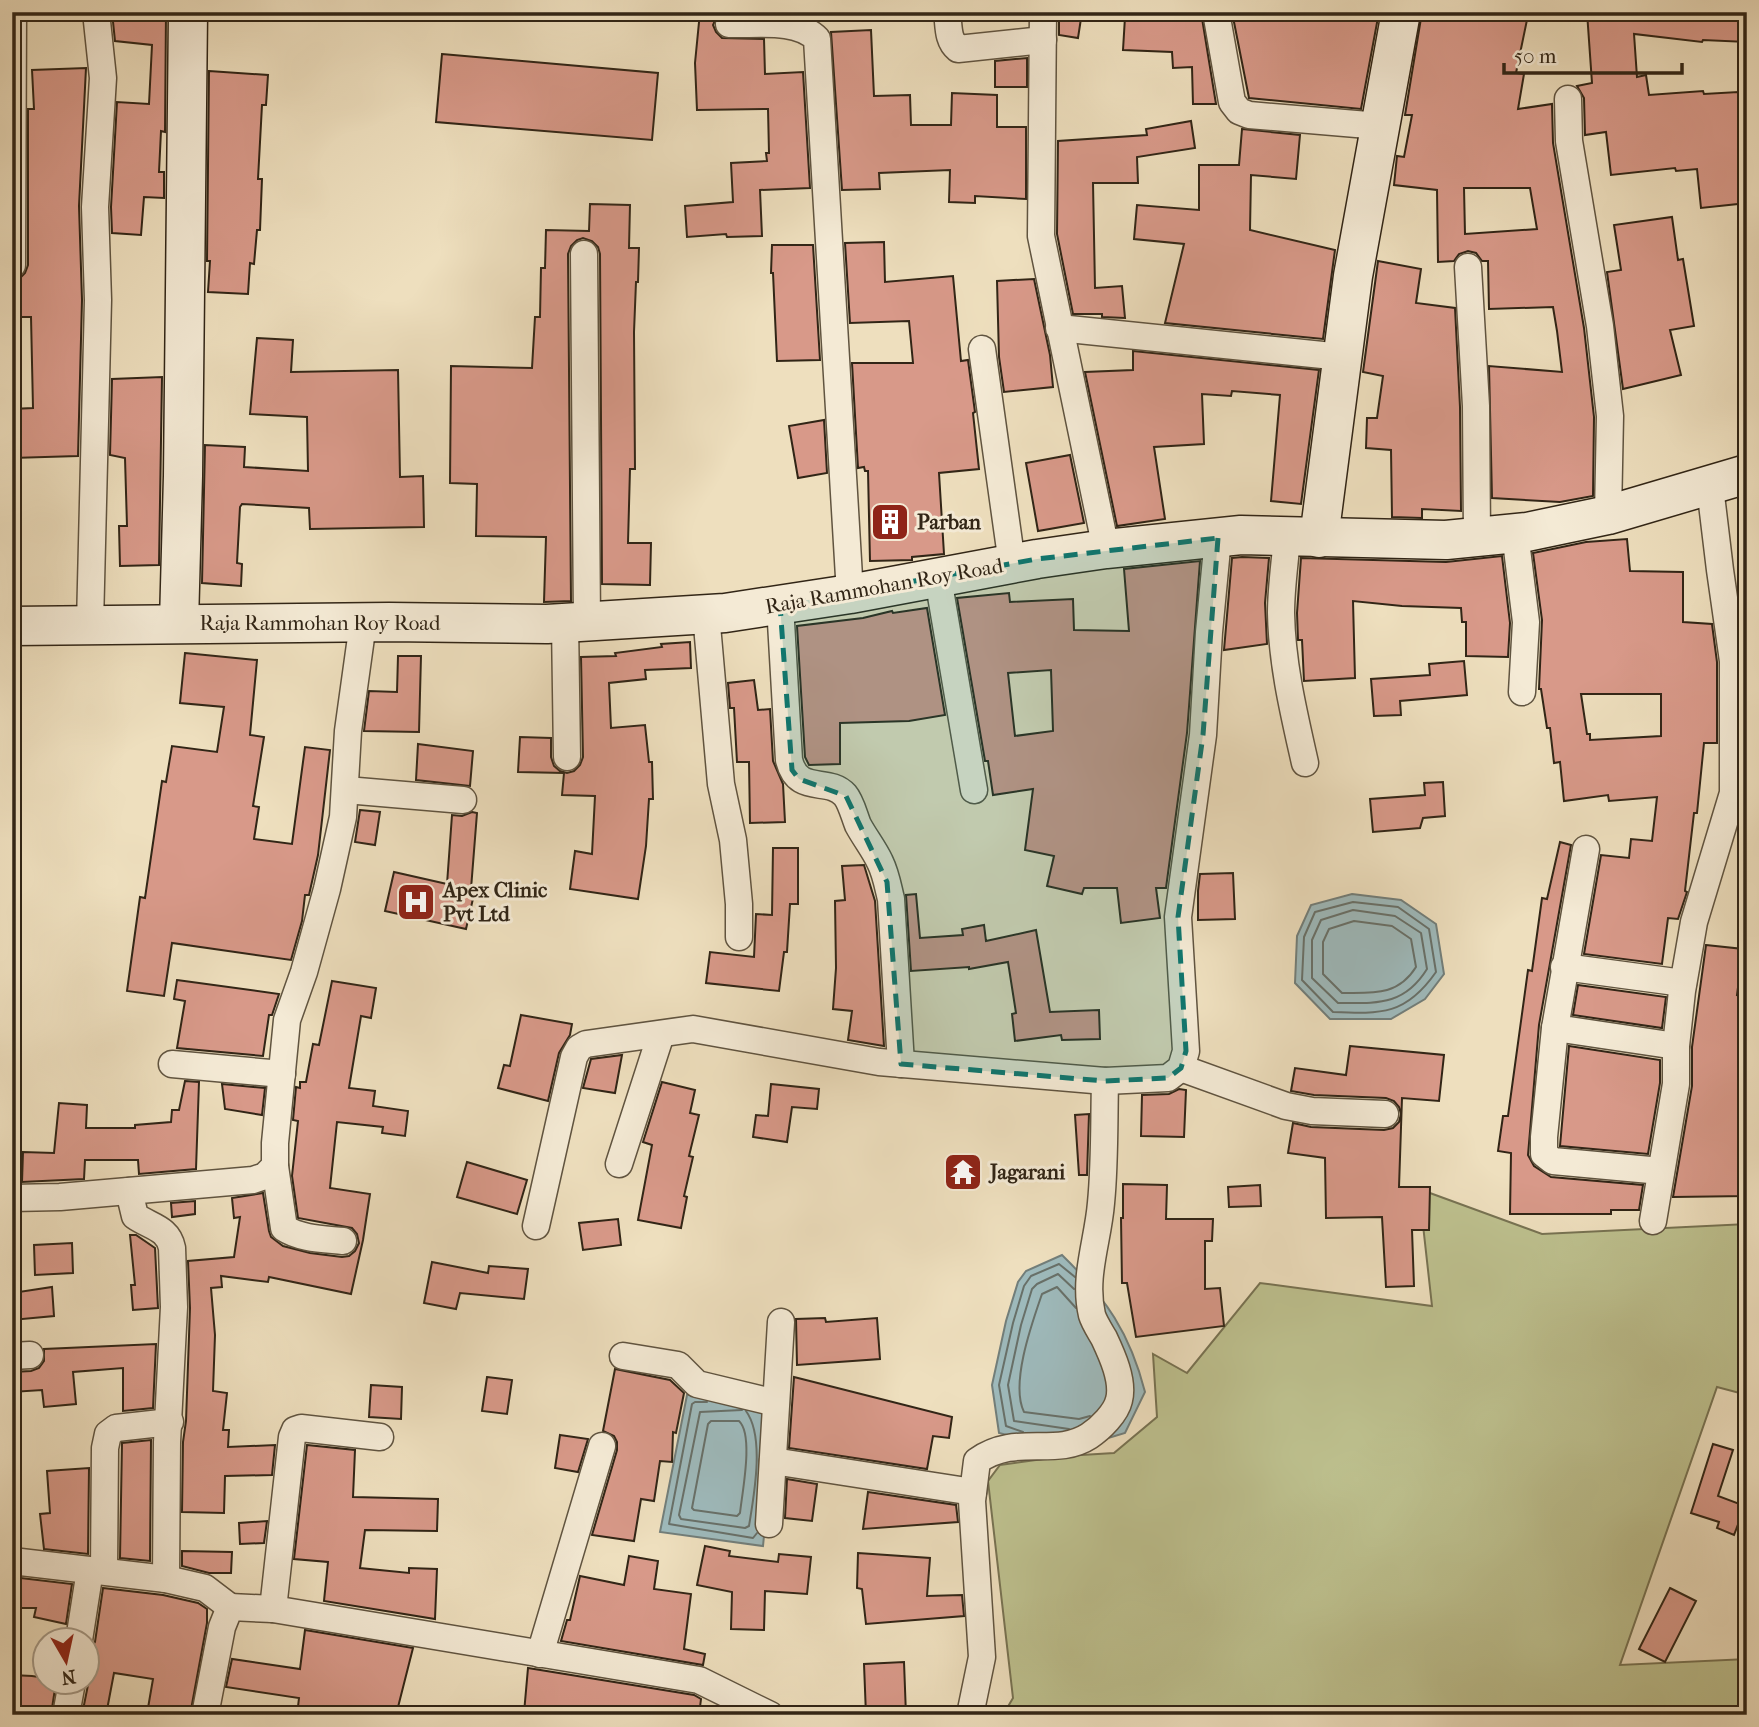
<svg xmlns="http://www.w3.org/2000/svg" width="1759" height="1727" font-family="'IM FELL French Canon',serif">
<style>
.green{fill:#bdc08e;stroke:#777252;stroke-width:2}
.water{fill:#9ebabc;stroke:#727e7a;stroke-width:2}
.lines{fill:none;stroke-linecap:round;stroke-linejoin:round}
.shore{stroke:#687069;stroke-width:2}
.building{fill:#d89989;stroke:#312516;stroke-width:2;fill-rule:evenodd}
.street-casing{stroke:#605440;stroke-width:29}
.secondary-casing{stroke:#312516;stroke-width:41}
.street{stroke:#f4ead5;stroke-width:26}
.secondary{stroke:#f4ead5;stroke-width:38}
.marked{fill:#0f766e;fill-opacity:0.2;stroke:#0f766e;stroke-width:5;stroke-dasharray:14 9;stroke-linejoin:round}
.labels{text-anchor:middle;stroke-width:6;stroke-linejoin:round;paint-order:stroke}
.poi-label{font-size:21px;font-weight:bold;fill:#312516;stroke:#f4ead5;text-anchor:start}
.street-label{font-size:21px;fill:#312516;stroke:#f4ead5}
</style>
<rect width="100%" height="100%" fill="#eedfbe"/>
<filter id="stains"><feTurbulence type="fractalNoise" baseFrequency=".00286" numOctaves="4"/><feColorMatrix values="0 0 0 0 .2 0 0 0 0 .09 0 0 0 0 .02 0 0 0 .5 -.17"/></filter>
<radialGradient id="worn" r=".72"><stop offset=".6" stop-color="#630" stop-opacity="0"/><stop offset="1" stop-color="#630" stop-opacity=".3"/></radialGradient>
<polygon class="green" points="1419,1189 1542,1234 1747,1224 1747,1395 1717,1387 1620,1665 1747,1659 1747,1715 1003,1715 1013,1698 988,1481 1000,1465 1065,1456 1114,1453 1157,1417 1153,1354 1187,1373 1260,1283 1432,1306"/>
<g class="water">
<polygon points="1352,894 1401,900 1436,924 1444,974 1425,999 1391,1019 1330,1019 1295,983 1297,936 1311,905"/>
<path d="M1062 1255C1106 1298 1130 1333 1145 1392L1125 1433 1082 1446 1019 1438 999 1433 992 1385 1006 1321 1018 1282 1026 1271Z"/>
<polygon points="753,1394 768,1415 773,1444 763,1546 660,1532 687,1395"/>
</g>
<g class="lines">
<g class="shore">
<path d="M1353 902 1398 907 1429 929 1436 972C1406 1015 1382 1014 1333 1012L1302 980 1304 937 1315 912Z"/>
<path d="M1353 910 1395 916 1421 933 1427 969C1404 1006 1377 1003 1338 1003L1312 978V940L1321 920Z"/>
<path d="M1354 921 1392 926 1411 939 1416 967C1398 996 1373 993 1342 993L1323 974V942L1329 929Z"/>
<path d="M1076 1308 1057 1287 1042 1294C1032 1323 1010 1384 1024 1412L1079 1419 1090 1416"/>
<polyline points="707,1402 695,1402 692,1404 669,1524 753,1538 757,1533"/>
<path d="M742 1410 700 1412 679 1515 681 1519 745 1528 749 1526C754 1495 765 1437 746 1411"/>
<path d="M711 1421H739C754 1435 742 1493 740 1513L737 1516 694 1510 692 1508 708 1424Z"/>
<polyline points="1069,1429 1014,1421 1008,1385 1021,1325 1032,1289 1037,1284 1058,1274 1074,1289"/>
<polyline points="1023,1432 1006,1426 999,1385 1013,1323 1024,1286 1031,1276 1059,1264 1075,1277"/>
</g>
</g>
<g class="building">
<polygon points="112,12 166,12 165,132 161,131 159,172 164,172 164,198 144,197 141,235 112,233 111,207 117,102 149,104 152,45 115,41"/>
<polygon points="700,12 719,12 713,25 716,32 722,38 764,39 765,74 803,72 810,188 760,190 762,236 727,237 726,234 687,237 685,206 733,202 731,163 767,161 766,153 769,153 768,109 697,110 695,63"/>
<polygon points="1059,12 1082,12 1078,38 1059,35"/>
<polygon points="1168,12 1201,12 1216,104 1193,104 1192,67 1173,68 1172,52 1123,50 1125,17 1168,19"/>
<polygon points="1232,12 1379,12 1361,109 1249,98"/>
<path d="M1422 12H1515L1528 15 1516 73 1524 74 1518 109 1552 104 1553 143 1584 328 1594 417 1593 496 1560 502 1492 498 1489 366 1562 372 1557 331 1553 307 1489 309 1488 261H1482L1476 253 1468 251 1459 254 1454 261 1438 262 1437 190 1394 185 1397 156 1404 157 1412 115H1405ZM1464 188H1530L1537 229 1465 234Z"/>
<polygon points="1587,12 1747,12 1747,42 1703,40 1702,42 1634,34 1637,77 1646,75 1649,95 1703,91 1704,94 1738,92 1740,137 1747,137 1747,162 1744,163 1747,203 1701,208 1697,169 1676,171 1675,168 1611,175 1606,132 1585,135 1584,98 1577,86 1592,83"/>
<polygon points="871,30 874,96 910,95 911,125 951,125 952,93 997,95 997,127 1026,127 1026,199 975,196 975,203 949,202 950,170 879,173 880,189 842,190 831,32"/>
<polygon points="442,54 658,73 652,140 436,122"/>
<polygon points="1027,58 1027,87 995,87 995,61"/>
<polygon points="86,68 79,206 82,300 78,456 12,458 12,409 33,408 31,317 12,317 12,281 19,279 25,273 28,265 28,109 34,109 32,70"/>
<polygon points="209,71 268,75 266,105 262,105 258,179 262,179 260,230 257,230 254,264 250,263 248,294 208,292 210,261 207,261"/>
<polygon points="1191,121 1195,148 1137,157 1138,183 1093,183 1095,288 1122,286 1125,318 1102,317 1102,314 1073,314 1057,234 1058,141 1147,135 1146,129"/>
<polygon points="1242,129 1300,135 1296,179 1251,175 1250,230 1335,250 1323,339 1165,323 1184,244 1134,239 1137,205 1199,210 1199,165 1239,165"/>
<polygon points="590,204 630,205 629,248 639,248 638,282 636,282 634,332 635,469 630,469 628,543 651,543 650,585 602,584 600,254 598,247 592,241 583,238 577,240 571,246 568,254 571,601 544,602 546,537 476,536 477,484 450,483 451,366 532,368 535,317 540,317 541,268 545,268 546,230 589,231"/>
<polygon points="1672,217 1678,260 1683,259 1694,326 1670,330 1681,375 1623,389 1607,272 1621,270 1614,225"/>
<polygon points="884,242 885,282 953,276 961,361 968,360 975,412 973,413 979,469 939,473 944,554 912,557 912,560 870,561 868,471 865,471 864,467 858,468 852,363 913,363 909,321 850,323 845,243"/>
<polygon points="772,245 813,245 820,360 777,361 773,273 771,273"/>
<polygon points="1378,261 1421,269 1416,303 1455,308 1460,407 1461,511 1422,509 1422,518 1392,517 1391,450 1366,448 1367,418 1377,418 1383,376 1363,372"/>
<polygon points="1034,279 1050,355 1053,387 1004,392 999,357 997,281"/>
<polygon points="257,338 293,340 291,372 398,370 400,477 423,476 424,527 310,529 309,508 242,504 240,507 237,563 242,564 241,586 202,583 205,445 245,447 244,467 308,471 307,417 250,414"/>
<polygon points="1133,351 1319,370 1301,504 1271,501 1280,395 1232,391 1231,396 1202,394 1204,444 1154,447 1165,519 1117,526 1085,372 1133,370"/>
<polygon points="162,377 159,565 120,566 119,526 127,526 125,458 110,455 112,379"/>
<polygon points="824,420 827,473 798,478 789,426"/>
<polygon points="1070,455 1084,523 1038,531 1026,463"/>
<path d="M1627 539 1630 571 1683 572V622L1712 624 1717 662V743H1704L1697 813H1694L1685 891 1687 892 1678 919 1668 918 1662 964 1584 954 1601 855 1629 858 1631 839 1652 841 1657 797 1609 801 1608 795 1564 801 1560 762 1554 763 1550 728H1547L1541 689H1539L1542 620 1533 553 1586 542ZM1581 694H1661V736L1590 740V734H1587Z"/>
<polygon points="1502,556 1510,623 1508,657 1466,656 1466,622 1462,622 1461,608 1402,606 1353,601 1355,678 1304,681 1302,640 1298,640 1297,613 1301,558 1446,562"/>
<polygon points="1242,557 1269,558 1265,603 1267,644 1224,650 1232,558"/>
<path d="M1200 561 1187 733 1166 888H1156L1160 918 1121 923 1117 888H1084L1082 894 1047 886 1054 856 1025 850 1033 789 993 795 988 761H985L957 598 1009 593 1010 602 1073 599 1074 630 1129 631 1124 569ZM1051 670 1053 731 1015 736 1008 673Z"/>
<polygon points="927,608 945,715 909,721 840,723 840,764 809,765 805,757 797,626 863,618 892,611 893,613"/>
<polygon points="690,642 691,668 645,670 646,679 609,683 611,728 645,725 649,762 652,762 653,799 649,799 646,846 638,899 570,889 575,851 592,854 595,796 562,795 564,773 518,772 520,737 551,738 551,757 554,766 560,771 567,773 574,771 580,765 583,757 581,657 616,656 615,653 662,647 661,644"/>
<polygon points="185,653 257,660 250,735 264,737 253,806 259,807 254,839 292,844 305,747 330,750 318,855 309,895 305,895 302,921 291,960 172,943 164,996 127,991 140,897 145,898 162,781 166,782 172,746 217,752 224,707 180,703"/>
<polygon points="398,656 421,656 419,732 364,731 369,691 397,692"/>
<polygon points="1464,661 1467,695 1400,701 1401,715 1374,716 1371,679 1430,675 1429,664"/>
<polygon points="754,680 758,710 770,709 773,761 783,784 785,822 750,823 749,762 737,762 734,708 730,708 728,683"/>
<polygon points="418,744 473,751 470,786 416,780"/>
<polygon points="1443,782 1445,816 1423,818 1420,828 1373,832 1370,799 1425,795 1424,783"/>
<polygon points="360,810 380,812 375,845 355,842"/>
<polygon points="472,812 477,813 471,889 475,890 466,929 385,911 394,872 447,884 452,815 462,816"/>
<polygon points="1560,842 1571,845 1539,1025 1528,1155 1534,1166 1551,1177 1643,1185 1639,1210 1611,1210 1611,1214 1510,1214 1511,1153 1498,1151 1503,1116 1508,1116 1528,970 1532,971 1542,898 1547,899"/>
<polygon points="773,848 798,848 798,904 790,904 787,952 784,952 779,991 706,983 710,952 754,957 756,914 772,915"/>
<polygon points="864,865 875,901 884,1046 848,1040 852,1011 833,1009 836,968 835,901 845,900 842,866"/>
<polygon points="1233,873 1235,919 1198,920 1198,891 1200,874"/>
<polygon points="916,894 920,938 963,935 962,929 984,925 986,941 1036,930 1050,1012 1099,1010 1100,1039 1062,1040 1061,1035 1015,1041 1012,1014 1016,1013 1008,962 969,969 969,967 911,971 906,895"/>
<polygon points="1706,945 1743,949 1737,995 1747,996 1747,1196 1673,1197 1692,1086 1692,1047"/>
<polygon points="177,980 279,994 272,1015 269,1015 263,1056 177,1048 185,1001 174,999"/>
<polygon points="332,981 376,988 371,1018 361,1016 349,1088 375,1091 373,1106 408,1111 405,1136 382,1133 383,1127 337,1122 330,1188 370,1194 363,1240 351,1294 269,1277 268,1282 221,1276 222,1287 211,1288 215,1335 213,1391 227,1393 223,1430 229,1430 228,1447 275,1445 272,1475 225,1476 224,1513 182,1512 183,1442 186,1421 190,1308 188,1261 234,1257 240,1217 234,1218 232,1198 263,1193 269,1231 271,1237 283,1246 310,1253 342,1257 349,1256 355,1251 359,1243 357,1234 352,1228 298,1218 292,1176 298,1121 293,1120 296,1087 300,1088 300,1082 306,1082 313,1044 319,1045"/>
<polygon points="1578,985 1666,997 1662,1028 1573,1015"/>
<polygon points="521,1015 572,1024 570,1035 559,1053 548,1101 498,1088 504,1065 510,1066"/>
<polygon points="1350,1046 1444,1055 1439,1101 1402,1098 1399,1187 1430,1187 1429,1230 1412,1230 1414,1286 1386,1287 1382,1217 1326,1218 1325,1158 1288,1153 1293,1123 1311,1127 1384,1130 1393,1128 1399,1122 1401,1114 1399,1107 1394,1101 1386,1098 1314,1095 1291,1091 1295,1068 1346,1075"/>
<polygon points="1569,1046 1660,1060 1660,1083 1648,1154 1560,1146"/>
<polygon points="622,1055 615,1093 583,1088 591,1059"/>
<polygon points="185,1081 199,1082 196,1169 139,1174 138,1160 85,1160 84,1179 22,1182 23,1152 54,1153 59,1103 87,1105 86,1128 135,1128 135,1125 171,1122 172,1110 179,1110"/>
<polygon points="662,1082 695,1090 690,1113 699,1115 689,1156 693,1157 684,1196 687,1197 681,1228 638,1220 652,1145 643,1142"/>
<polygon points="222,1084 265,1088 262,1115 225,1109"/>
<polygon points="771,1084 819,1089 817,1109 792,1107 787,1142 753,1137 756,1115 768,1116"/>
<polygon points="1179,1089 1186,1090 1184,1137 1141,1136 1142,1095 1169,1094"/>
<polygon points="1089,1114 1087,1175 1079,1175 1075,1115"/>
<polygon points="467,1162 527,1180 517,1214 457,1197"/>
<polygon points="1123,1184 1167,1185 1166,1219 1213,1219 1212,1241 1205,1241 1205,1289 1220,1288 1224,1326 1136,1337 1127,1283 1122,1283 1121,1218 1123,1218"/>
<polygon points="1260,1185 1261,1206 1229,1207 1228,1187"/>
<polygon points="195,1201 195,1214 172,1217 171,1203"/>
<polygon points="618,1219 621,1245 583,1250 579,1223"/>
<polygon points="130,1235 136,1235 155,1248 158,1308 133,1310 131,1285 135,1285"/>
<polygon points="72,1243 73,1273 35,1275 34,1245"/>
<polygon points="432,1262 488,1273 489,1266 528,1269 524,1299 460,1293 456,1309 424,1303"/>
<polygon points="52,1287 54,1316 12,1320 12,1293"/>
<polygon points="825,1318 826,1322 877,1318 880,1359 797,1365 796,1319"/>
<polygon points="156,1344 153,1408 123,1411 123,1368 73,1372 76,1404 44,1407 42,1390 12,1392 12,1372 31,1371 39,1368 44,1361 44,1349"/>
<polygon points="615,1369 670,1380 684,1393 676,1433 673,1432 672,1462 660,1461 654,1501 641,1499 634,1541 592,1535 617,1450 617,1442 614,1436 603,1431"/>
<polygon points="487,1377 512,1380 507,1414 482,1411"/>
<polygon points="794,1377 952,1417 949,1438 933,1436 927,1469 789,1448"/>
<polygon points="371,1385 402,1387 401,1419 369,1417"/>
<polygon points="560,1435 588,1439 578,1472 555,1468"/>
<polygon points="151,1440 150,1561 120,1558 122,1443"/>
<polygon points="1713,1444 1733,1450 1718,1496 1745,1506 1734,1535 1717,1528 1719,1522 1691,1513"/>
<polygon points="307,1445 355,1450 353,1497 438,1499 437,1531 365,1530 360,1568 409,1573 409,1568 437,1569 435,1619 324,1601 328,1562 294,1559"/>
<polygon points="89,1468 88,1554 44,1549 40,1514 50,1513 47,1471"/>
<polygon points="787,1479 817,1484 812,1521 785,1518"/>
<polygon points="868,1492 956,1505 958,1522 863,1529"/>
<polygon points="267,1521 264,1543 240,1544 239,1523"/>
<polygon points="705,1546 730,1551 729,1556 778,1562 779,1554 811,1557 807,1594 765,1591 764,1630 731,1629 732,1592 697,1585"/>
<polygon points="182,1551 232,1552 231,1573 209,1573 182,1566"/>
<polygon points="858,1553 930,1558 927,1596 962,1595 964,1616 866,1624 862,1589 857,1588"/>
<polygon points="629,1556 658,1561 654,1589 691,1594 684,1649 705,1654 703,1665 561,1641 567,1620 570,1620 580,1576 624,1585"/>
<polygon points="12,1577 72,1584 66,1624 34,1617 36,1608 12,1608"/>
<polygon points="103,1588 163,1595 198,1603 207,1609 207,1623 190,1715 148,1708 153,1679 114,1673 106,1715 82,1715 88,1685 88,1653 95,1642"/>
<polygon points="1670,1588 1696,1601 1665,1662 1639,1649"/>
<polygon points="305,1630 413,1648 396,1715 297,1715 299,1698 226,1687 232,1659 300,1669"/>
<polygon points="904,1662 906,1715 866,1715 864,1664"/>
<polygon points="528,1668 694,1695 701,1699 699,1715 542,1715 524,1713"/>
<polygon points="12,1675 32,1676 46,1678 46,1682 56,1682 51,1715 12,1713"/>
</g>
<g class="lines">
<defs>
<g id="street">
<path d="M947 12C949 25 947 40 958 49L1043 40"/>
<polyline points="1043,12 1041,236 1106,549"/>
<polyline points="1216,12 1232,102 1239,111 1249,115 1380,126"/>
<path d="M729 24C756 25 797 18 817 39L850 594"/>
<polyline points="1568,99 1569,141 1600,326 1610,416 1608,515"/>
<polyline points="584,254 587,622"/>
<polyline points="12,265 13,12"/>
<polyline points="1468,267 1476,406 1477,537"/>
<polyline points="1059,328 1342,357"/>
<polyline points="982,349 1012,564"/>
<polyline points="1515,533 1526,622 1522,692"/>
<path d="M1287 537C1285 562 1281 588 1281 613 1282 665 1294 714 1305 763"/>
<polyline points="938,578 974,790"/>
<path d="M780 605 789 760C798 796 828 776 845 795 851 802 854 815 858 825 865 838 874 849 880 862 886 874 888 887 891 899L901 1064"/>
<polyline points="706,614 721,784 733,840 739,904 739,937"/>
<polyline points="565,623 567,757"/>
<polyline points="90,624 98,300 95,207 103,78 96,12"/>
<polyline points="346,790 463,800"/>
<polyline points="1586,849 1555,1028 1676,1046"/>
<polyline points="1564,967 1683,983"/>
<polyline points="1555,1028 1544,1137 1544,1154 1553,1161 1661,1171"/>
<polyline points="172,1064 282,1074"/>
<polyline points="1181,1068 1286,1106 1312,1111 1385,1114"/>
<polyline points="619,1164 661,1034"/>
<path d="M275 1166 284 1228C301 1239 324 1239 343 1241"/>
<path d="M129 1191 135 1216C151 1227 168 1228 172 1248L174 1307 167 1442 166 1579"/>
<polyline points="12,1198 60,1197 253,1180 265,1176 275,1166 275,1143 287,1020 304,972 327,889 343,817 348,731 363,623"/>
<polyline points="1653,1221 1676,1084 1676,1046 1682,991 1694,922 1733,793 1733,661 1720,570 1710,487"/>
<polyline points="536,1226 574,1057 579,1048 586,1044 693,1029 879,1062 1105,1081 1168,1078 1181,1068 1186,1051 1178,917 1203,735 1209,632 1218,538"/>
<polyline points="12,1356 30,1355"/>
<polyline points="623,1356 678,1365 697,1384 776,1403"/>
<polyline points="773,1461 973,1492"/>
<polyline points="769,1524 781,1322"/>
<polyline points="12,1561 166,1579 205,1588 230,1607"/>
<polyline points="104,1571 105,1448 108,1434 116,1428 170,1422"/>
<polyline points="273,1609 292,1437 295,1430 301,1428 380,1437"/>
<polyline points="79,1640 90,1570"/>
<polyline points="540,1654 602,1446"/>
<polyline points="66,1715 72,1682"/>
<polyline points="205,1715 222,1627 230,1607 273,1609 699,1680 770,1715"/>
<path d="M970 1715 982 1657 972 1501 977 1461C1016 1433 1055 1458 1089 1436 1101 1428 1116 1413 1119 1400 1124 1381 1112 1355 1104 1338 1100 1331 1094 1322 1092 1315 1083 1277 1098 1241 1101 1203 1105 1163 1104 1121 1105 1081"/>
</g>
<g id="secondary">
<polyline points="1319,538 1353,276 1401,12"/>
<polyline points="179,623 183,476 188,12"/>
<polyline points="12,626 389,622 547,624 725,613 850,594 1037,559 1106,549 1241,535 1446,540 1527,532 1608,515 1747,474"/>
</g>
</defs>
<use href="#street" class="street-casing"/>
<use href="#secondary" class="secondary-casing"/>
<use href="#street" class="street"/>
<use href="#secondary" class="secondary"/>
</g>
<path class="marked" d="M1218 538 1203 735 1178 917 1186 1051 1181 1068 1168 1078 1105 1081 901 1064 887 882 846 796 799 779 792 770 780 605 1037 559Z"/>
<defs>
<symbol id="building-square" viewBox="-11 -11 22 22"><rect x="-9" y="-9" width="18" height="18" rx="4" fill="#8f2418" stroke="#f4ead5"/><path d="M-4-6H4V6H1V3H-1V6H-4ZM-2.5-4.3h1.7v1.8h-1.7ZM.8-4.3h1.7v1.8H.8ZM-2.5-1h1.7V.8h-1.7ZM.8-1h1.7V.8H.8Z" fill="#fff"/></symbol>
<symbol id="hospital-square" viewBox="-11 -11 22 22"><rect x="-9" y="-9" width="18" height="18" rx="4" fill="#8f2418" stroke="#f4ead5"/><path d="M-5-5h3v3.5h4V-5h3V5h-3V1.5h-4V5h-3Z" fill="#fff"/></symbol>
<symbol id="temple-square" viewBox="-11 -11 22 22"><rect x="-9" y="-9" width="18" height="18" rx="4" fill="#8f2418" stroke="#f4ead5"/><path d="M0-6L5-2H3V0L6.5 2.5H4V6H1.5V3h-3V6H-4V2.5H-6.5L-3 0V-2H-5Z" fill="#fff"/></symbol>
</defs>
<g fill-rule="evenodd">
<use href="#building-square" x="868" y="500" width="44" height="44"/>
<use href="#hospital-square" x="394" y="880" width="44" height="44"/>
<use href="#temple-square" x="941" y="1150" width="44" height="44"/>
</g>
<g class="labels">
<g class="poi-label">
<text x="917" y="529">Parban</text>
<text x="443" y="897">Apex Clinic<tspan x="443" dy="24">Pvt Ltd</tspan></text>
<text x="990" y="1179">Jagarani</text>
</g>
<g class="street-label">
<text transform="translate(884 586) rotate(-10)" y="7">Raja Rammohan Roy Road</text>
<text x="320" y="630">Raja Rammohan Roy Road</text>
</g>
</g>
<rect width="1759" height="1727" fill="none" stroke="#eedfbe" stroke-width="42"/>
<rect x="14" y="14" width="1731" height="1699" fill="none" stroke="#312516" stroke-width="3.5"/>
<rect x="21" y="21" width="1717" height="1685" fill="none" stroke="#312516" stroke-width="2"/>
<g transform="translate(66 1661) rotate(171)"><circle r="33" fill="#f4ead5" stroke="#a69b89" stroke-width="2"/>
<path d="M0-5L12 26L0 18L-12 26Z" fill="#8f2418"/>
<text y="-10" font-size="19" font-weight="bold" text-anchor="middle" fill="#312516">N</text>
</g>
<path d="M1504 63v10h178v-10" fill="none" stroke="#312516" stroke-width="3.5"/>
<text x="1514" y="63" font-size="21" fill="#312516" stroke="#f4ead5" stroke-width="5" paint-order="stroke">50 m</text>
<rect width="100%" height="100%" filter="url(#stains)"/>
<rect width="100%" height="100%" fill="url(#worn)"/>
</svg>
